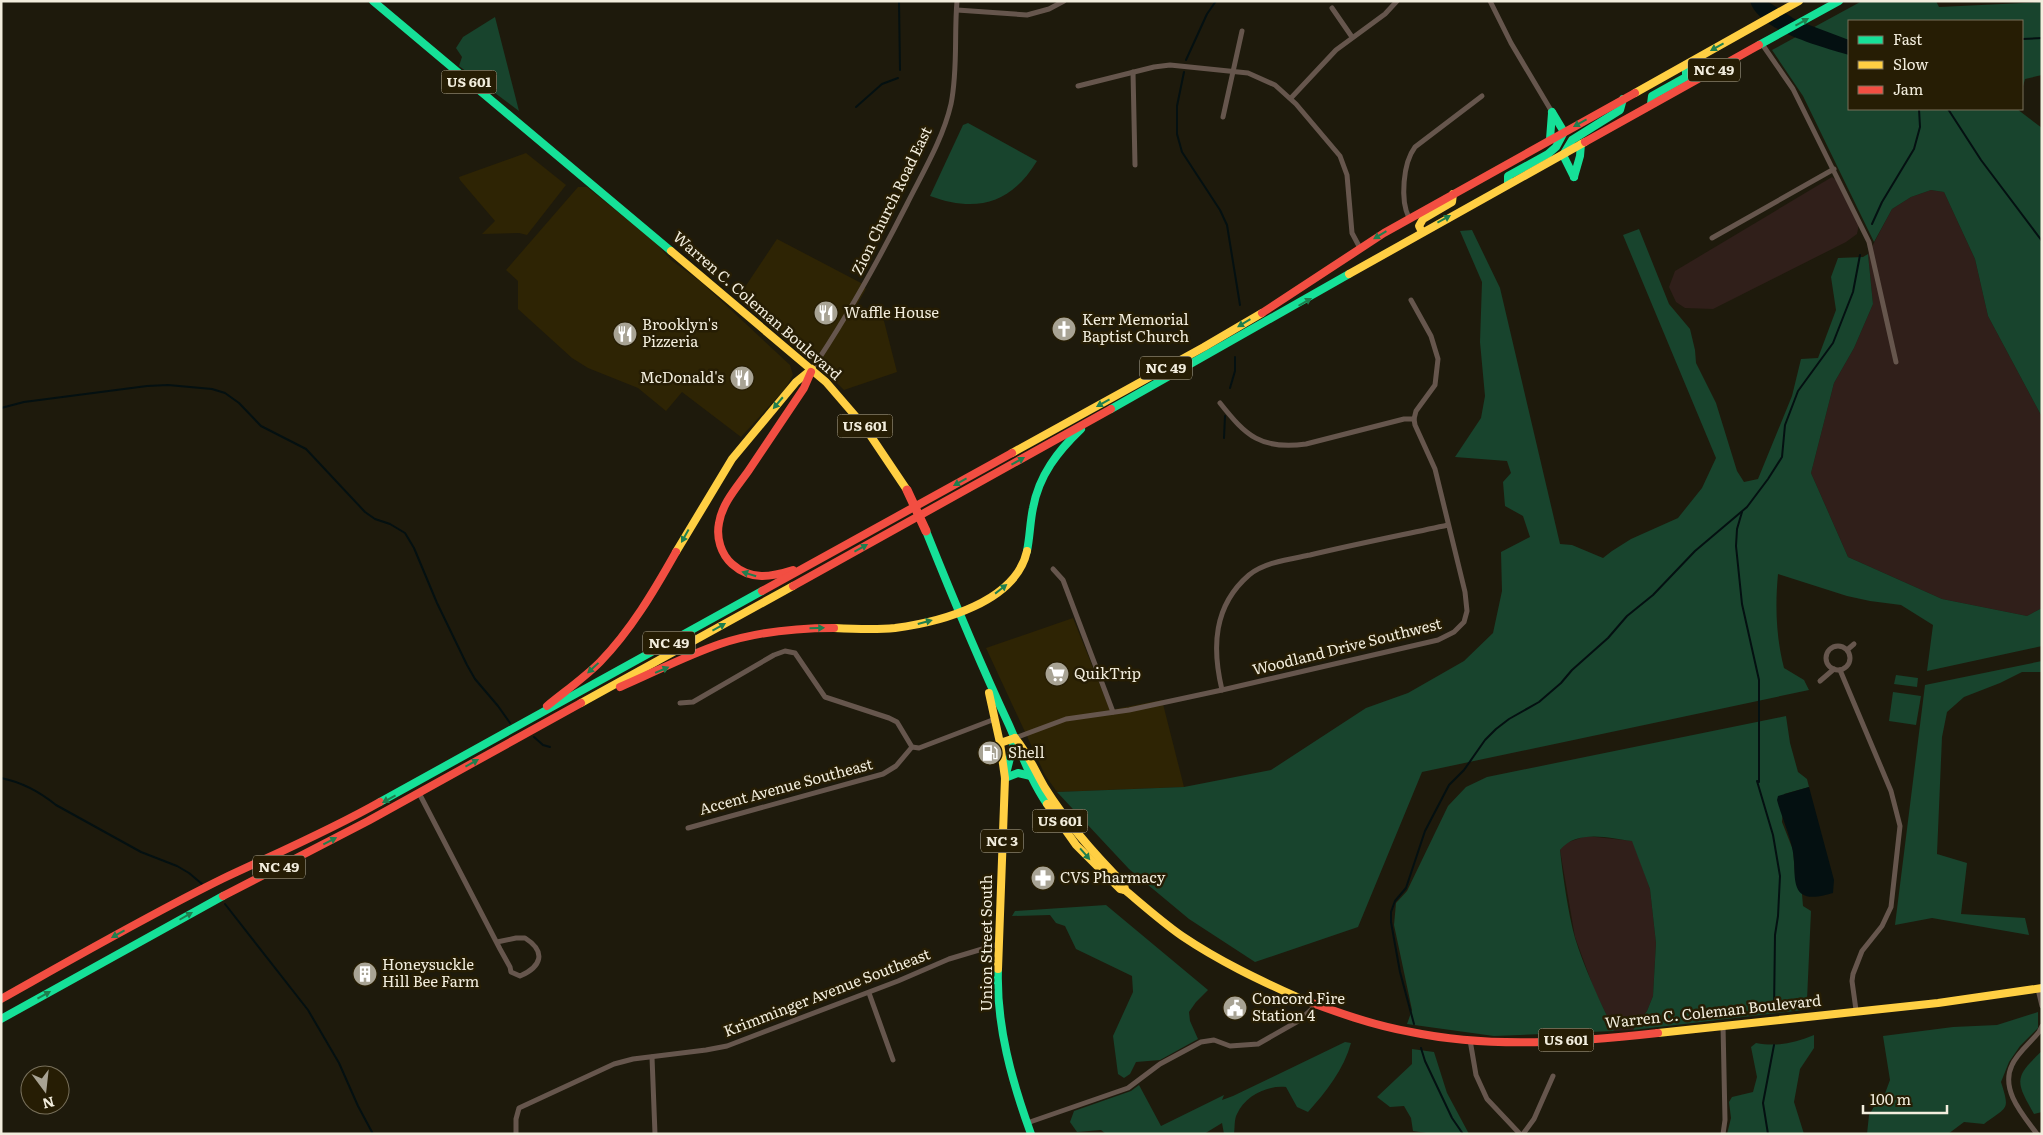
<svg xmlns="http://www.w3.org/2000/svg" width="2043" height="1135" font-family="Literata,serif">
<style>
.built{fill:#2e2404}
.industrial{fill:#301f1a}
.green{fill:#18442d}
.water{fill:#041011}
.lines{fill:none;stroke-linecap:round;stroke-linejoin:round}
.stream{stroke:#041011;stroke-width:2}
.street{stroke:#66564d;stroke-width:5}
.fast{stroke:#16e098;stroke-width:8}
.slow{stroke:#ffcf43;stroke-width:8}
.jam{stroke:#f24e42;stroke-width:8}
.jam-bridge{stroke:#f24e42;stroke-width:9}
.oneway{fill:#1e7e4e}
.labels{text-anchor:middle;stroke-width:5;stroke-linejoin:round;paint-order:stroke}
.shield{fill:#261d04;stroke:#b5af9c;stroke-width:1}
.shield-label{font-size:14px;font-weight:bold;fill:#f2eddd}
.street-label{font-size:15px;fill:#f2eddd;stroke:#261d04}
.poi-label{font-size:15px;fill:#f2eddd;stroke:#261d04;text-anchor:start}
</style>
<rect width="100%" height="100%" fill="#1e1a0c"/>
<g class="built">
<polygon points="526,153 566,185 527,235 519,233 482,234 495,221 460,180 459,177"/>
<polygon points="578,187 587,187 655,242 671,260 701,282 790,365 793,375 785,389 741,437 682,392 666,411 638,388 588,368 572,358 518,309 518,281 506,270"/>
<polygon points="777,239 861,283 866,289 855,308 858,313 877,315 884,321 897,372 844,390 797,344 739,296"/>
<polygon points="1073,618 1110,710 1162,700 1184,787 1057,792 1045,775 986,648"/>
</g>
<g class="industrial">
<polygon points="1832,177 1836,180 1859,224 1857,234 1846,242 1713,309 1685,308 1676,302 1669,287 1675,271"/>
<polygon points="1931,190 1944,192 1975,259 1988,316 2042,417 2042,608 2027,616 1942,599 1848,557 1811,473 1834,383 1854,348 1873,304 1868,254 1892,209 1911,197"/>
<polygon points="1586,836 1633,841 1650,889 1656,943 1653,996 1647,1011 1633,1030 1614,1031 1594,989 1575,937 1560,850 1566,843"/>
</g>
<g class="green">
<polygon points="1862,1 1936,1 1939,7 2042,2 2042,75 2025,79 2022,90 2022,21 1849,21 1849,109 2017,109 2042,128 2042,417 1988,316 1975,259 1944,192 1931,190 1911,197 1892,209 1874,242 1803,96 1772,50"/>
<polygon points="495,17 519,111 459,66 462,57 456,48 463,37"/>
<path d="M968 123 1037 161C1011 204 976 213 930 196L963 125Z"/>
<path d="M1639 229 1669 304 1690 329 1695 350 1696 363 1716 403 1737 471 1744 482 1758 479 1792 396 1801 359 1818 358 1836 310 1831 277 1838 258 1863 257 1868 254 1873 304 1854 348 1834 383 1811 473 1848 557 1942 599 2027 616 2042 608V646L1927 671 1933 625 1901 605 1870 601 1847 596 1778 574C1775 606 1776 637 1784 668L1804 680 1809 690 1422 772 1358 927 1255 962 1189 919 1129 869 1057 792 1184 787 1271 770 1366 708 1408 693 1464 661 1493 633 1502 591 1501 552 1530 537 1523 516 1505 506 1503 482 1511 473 1507 461 1455 457 1481 418 1485 396 1480 342 1482 282 1460 231 1472 230 1500 288 1560 544 1572 545 1603 558 1612 551 1631 539 1678 518 1702 488 1716 458 1623 235Z"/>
<polygon points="2042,661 2042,672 2022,672 2000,683 1964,697 1947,712 1942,737 1937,854 1967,863 1961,914 2025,918 2029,935 1932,918 1895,925 1925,685"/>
<polygon points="1896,675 1918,678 1917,687 1894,684"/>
<polygon points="1893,692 1921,696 1916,725 1889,721"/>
<path d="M1786 716 1790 743 1798 772 1807 779 1809 787 1784 794 1782 822 1793 850 1795 875 1802 894 1803 906 1811 911 1807 1000 1803 1010 1633 1030 1647 1011 1653 996 1656 943 1650 889 1632 841C1609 838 1577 829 1560 850 1563 877 1568 913 1575 938 1585 970 1600 1001 1614 1031L1494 1036 1407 1024 1412 1010 1394 925 1396 903 1407 891 1448 806 1466 787 1487 777Z"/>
<polygon points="1106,905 1208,990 1196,1002 1189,1012 1190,1021 1198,1039 1160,1060 1136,1062 1130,1074 1124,1078 1118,1074 1113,1036 1133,992 1132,976 1076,949 1065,926 1056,923 1050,915 1012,916 1015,911"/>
<path d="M2038 1012V1028L2020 1046 2009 1062 2001 1082C2010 1111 2008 1106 1984 1124L1964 1122 1948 1134H1867L1869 1115 1875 1105 1883 1099 1890 1080 1883 1036 1953 1027 1997 1025Z"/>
<path d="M1814 1035V1048L1800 1069 1794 1102 1804 1134H1727L1731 1118 1729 1102 1732 1097 1753 1092 1757 1077 1751 1047 1756 1043C1777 1047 1795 1043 1814 1035Z"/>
<path d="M1345 1042 1351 1043C1344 1069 1326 1092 1308 1112L1297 1107 1286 1087C1267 1085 1245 1096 1237 1114 1234 1119 1235 1128 1234 1134H1224L1222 1123 1204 1134H1106L1101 1130 1077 1132 1070 1122 1074 1111 1131 1091 1139 1085 1161 1126 1224 1095 1222 1100 1233 1096Z"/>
<polygon points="1412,1049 1434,1052 1447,1093 1469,1134 1433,1134 1413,1131 1411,1118 1404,1106 1390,1107 1377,1097 1412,1064"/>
<path d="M2042 1051V1112L2034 1114C2015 1081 2014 1077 2042 1051Z"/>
</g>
<g class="water">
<path d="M1750 1H1767L1796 20 1849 40V55C1823 47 1758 31 1750 1Z"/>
<path d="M1809 787 1834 880 1833 893C1825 895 1810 900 1802 894 1793 888 1795 870 1794 861 1793 841 1782 819 1777 800L1778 796Z"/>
</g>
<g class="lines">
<g class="stream">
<polyline points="899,1 900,70"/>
<polyline points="2022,39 2042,38"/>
<polyline points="1186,60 1207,14 1216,1"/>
<polyline points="1184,72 1177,106 1177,134 1182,152 1220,210 1227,225 1240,305"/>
<polyline points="856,107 882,84 898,78"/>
<polyline points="1948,109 1981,160 2042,241"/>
<polyline points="1872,224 1882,202 1914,149 1920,127 1919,109"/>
<polyline points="1230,388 1235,371 1235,357"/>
<polyline points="1,408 24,402 147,386 168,385 212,389 225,393 239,403 261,426 306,449 365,512 375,519 390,524 405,533 414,548 437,603 467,665 475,679 498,706 510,723"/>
<polyline points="1224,438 1225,416"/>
<polyline points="1742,512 1737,529 1736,546 1742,604 1759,680 1759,782 1757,781 1773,835 1780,876 1778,916 1775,935 1774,1011"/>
<polyline points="534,737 543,745 550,747"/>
<path d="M1 778C21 782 40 792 56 805L141 852 177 866 189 873 202 884"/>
<polyline points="225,904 308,1010 339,1063 358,1106 373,1134"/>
<polyline points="1414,1024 1400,972 1391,922 1391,912 1395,901 1406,888 1425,831 1449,785 1464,770 1485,740 1496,729 1509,719 1539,702 1561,683 1572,670 1608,638 1627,616 1653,595 1695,551 1747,507 1768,479 1782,457 1785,425 1798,391 1833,343 1853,292 1860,255"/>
<polyline points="1421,1048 1425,1061 1452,1118 1463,1134"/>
<polyline points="1768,1134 1763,1103 1774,1045"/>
</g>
<g class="street">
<polyline points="1490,1 1511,43 1552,112"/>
<polyline points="1332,8 1352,37"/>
<polyline points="957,10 1027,15 1049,9 1064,1"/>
<polyline points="1762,44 1793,89 1869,242 1896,362"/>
<polyline points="1133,72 1135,165"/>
<polyline points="1078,86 1154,67 1170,65 1248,73 1275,85 1296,104 1340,156 1347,175 1352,233 1360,248"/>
<polyline points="1291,98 1336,50 1385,14 1397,1"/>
<polyline points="1223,117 1242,31"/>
<path d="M1409 218C1400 200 1403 163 1415 147L1482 96"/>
<polyline points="1712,238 1834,169"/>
<path d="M812 369C848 316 878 261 907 204 923 172 943 139 951 104 958 70 954 35 957 1"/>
<path d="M1220 403C1246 436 1261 450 1306 444L1404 419H1414"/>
<polyline points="1053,569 1063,580 1113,712"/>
<circle cx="1838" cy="658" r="12"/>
<polyline points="1847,650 1854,644"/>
<polyline points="1840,670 1891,791 1900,826 1891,907 1882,926 1862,951 1853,974 1852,981 1856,1010"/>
<polyline points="1820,681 1834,669"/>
<path d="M1222 690C1212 648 1213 606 1249 575 1265 562 1291 559 1310 555 1356 544 1402 535 1448 525"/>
<polyline points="680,703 693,702 774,655 785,651 795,653 825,697 889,718 897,722 912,747 919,748 995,719"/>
<polyline points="1015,738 1066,719 1129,710 1222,690 1438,640 1454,632 1464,622 1467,611 1465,592 1435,469 1415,425 1414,419 1416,411 1435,385 1438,359 1431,336 1411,300"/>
<path d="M419 793 500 949 510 967 511 972 520 976C541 967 547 952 525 938H516L497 942"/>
<polyline points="688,828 883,774 896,766 912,747"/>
<polyline points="2038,989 2042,1006"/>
<polyline points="869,993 893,1060"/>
<polyline points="1723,1025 1725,1120 1723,1134"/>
<polyline points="1470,1040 1476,1075 1487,1099 1520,1134"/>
<polyline points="652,1057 655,1134"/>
<polyline points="1027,1123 1128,1088 1160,1064 1201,1042 1214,1040 1230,1046 1258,1044 1300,1020 1316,1005"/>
<polyline points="516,1134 516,1119 519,1108 614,1064 633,1059 706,1050 727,1046 898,981 949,959 999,944"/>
<polyline points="1523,1134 1534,1119 1553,1076"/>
<path d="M2037 1134C2023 1115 2000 1090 2012 1065 2017 1053 2031 1042 2039 1032L2042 1026"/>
</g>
<g class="fast">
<polyline points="373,1 671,251"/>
<polyline points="1759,45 1839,1"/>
<polyline points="1651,104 1652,96 1686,77 1686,65"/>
<polyline points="1550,139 1552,113"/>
<polyline points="1574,177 1563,155 1572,140 1620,110 1623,99"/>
<polyline points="1574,177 1580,156 1581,144"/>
<polyline points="1508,184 1508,176 1548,154 1556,147 1564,132 1552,112"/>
<polyline points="1111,409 1349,274"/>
<path d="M926 531C952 596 979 661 1009 725 1021 752 1030 779 1047 804"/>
<path d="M1027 551C1030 536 1030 522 1033 508 1039 475 1058 451 1081 429"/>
<polyline points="1005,778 1015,738"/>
<polyline points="1005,778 1018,773 1031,776"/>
<polyline points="380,802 762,591"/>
<path d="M998 969C996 1025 1012 1082 1031 1134"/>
<polyline points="1,1019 223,896"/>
</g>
<g class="slow">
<polyline points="1635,93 1799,1"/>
<polyline points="1422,232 1419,226 1423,219 1452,202 1453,194"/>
<polyline points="671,251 826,382 864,426 907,490"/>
<polyline points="1349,274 1585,142"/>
<polyline points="1012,453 1204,347 1262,313"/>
<polyline points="676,552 732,459 796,382 812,369"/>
<path d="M834 628C854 629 875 630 895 628 941 622 1016 602 1027 551"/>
<polyline points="989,693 1000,743"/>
<polyline points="581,703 793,586"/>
<path d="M1015 738C1028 753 1035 771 1045 788 1067 823 1095 855 1124 884L1125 890"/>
<path d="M1047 804 1076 845 1120 889 1125 890C1144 906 1162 922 1182 936 1219 961 1259 980 1299 998"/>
<polyline points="998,969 1005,778 1000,743 1015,738"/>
<polyline points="1658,1033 1938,1003 2042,988"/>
</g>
<g class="jam">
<polyline points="1585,142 1759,45"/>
<polyline points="1262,313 1384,233 1635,93"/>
<path d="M793 570C771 577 751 581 732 564 721 554 716 538 719 523 722 503 738 486 749 470 767 443 786 415 804 388L811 372"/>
<polyline points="793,586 1111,409"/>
<polyline points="762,591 1012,453"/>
<path d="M620 687C653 673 685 656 720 644 756 632 795 628 834 628"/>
<path d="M547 706C564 692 584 678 600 662 631 630 654 591 676 552"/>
<polyline points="223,896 368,821 581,703"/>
<path d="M1299 998C1336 1012 1372 1025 1411 1032 1492 1049 1576 1042 1658 1033"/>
<path d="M1 999C74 958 147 916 222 879 275 854 329 831 380 802"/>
</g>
<polyline class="jam-bridge" points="907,490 926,531"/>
</g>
<defs><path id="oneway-solid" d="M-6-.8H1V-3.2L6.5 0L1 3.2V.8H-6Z" transform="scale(1.25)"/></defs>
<g class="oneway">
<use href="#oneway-solid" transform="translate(1802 22) rotate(-29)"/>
<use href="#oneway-solid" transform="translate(1717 47) rotate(151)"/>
<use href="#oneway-solid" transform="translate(1580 123) rotate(151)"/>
<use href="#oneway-solid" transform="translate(1444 219) rotate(-29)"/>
<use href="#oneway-solid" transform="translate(1380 235) rotate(149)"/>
<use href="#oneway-solid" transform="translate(1305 302) rotate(-30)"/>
<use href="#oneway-solid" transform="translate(1244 323) rotate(149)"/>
<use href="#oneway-solid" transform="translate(778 403) rotate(130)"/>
<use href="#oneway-solid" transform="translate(1103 403) rotate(151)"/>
<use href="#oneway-solid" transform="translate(1018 461) rotate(-29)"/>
<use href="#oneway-solid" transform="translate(960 482) rotate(151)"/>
<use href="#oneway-solid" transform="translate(685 536) rotate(119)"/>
<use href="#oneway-solid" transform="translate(861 548) rotate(-29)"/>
<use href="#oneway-solid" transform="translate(749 574) rotate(-162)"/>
<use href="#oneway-solid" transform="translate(1001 589) rotate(-38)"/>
<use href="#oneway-solid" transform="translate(925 622) rotate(-15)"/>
<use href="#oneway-solid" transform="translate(719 627) rotate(-29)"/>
<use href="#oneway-solid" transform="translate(817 628) rotate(-1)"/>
<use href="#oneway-solid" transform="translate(593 668) rotate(137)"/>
<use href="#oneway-solid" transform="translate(662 670) rotate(-23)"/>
<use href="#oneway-solid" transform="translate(472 763) rotate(-29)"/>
<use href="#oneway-solid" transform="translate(389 799) rotate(151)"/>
<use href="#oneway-solid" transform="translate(330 841) rotate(-27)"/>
<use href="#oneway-solid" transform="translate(1085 854) rotate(49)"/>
<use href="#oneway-solid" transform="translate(186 916) rotate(-30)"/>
<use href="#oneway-solid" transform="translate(118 934) rotate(151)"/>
<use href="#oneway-solid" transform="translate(44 995) rotate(-29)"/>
</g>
<defs>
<symbol id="restaurant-disc" viewBox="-11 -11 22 22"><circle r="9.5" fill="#a8a394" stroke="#261d04"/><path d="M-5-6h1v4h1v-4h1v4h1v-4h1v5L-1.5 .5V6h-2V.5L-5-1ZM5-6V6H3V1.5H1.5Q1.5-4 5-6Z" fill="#fff"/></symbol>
<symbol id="church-disc" viewBox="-11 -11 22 22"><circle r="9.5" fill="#a8a394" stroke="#261d04"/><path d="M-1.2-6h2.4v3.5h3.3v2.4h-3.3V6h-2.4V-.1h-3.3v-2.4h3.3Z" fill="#fff"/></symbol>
<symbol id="supermarket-disc" viewBox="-11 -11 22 22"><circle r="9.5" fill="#a8a394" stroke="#261d04"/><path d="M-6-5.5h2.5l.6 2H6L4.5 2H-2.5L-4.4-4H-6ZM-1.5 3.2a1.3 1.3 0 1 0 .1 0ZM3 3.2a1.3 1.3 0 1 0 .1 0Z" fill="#fff"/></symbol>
<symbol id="fuel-disc" viewBox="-11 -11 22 22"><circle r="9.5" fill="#a8a394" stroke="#261d04"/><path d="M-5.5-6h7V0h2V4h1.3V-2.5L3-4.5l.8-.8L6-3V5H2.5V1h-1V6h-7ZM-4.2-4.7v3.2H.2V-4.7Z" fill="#fff"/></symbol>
<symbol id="pharmacy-disc" viewBox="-11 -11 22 22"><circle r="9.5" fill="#a8a394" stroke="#261d04"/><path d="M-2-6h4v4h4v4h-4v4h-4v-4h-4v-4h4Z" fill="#fff"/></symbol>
<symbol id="building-disc" viewBox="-11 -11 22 22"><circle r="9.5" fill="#a8a394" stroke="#261d04"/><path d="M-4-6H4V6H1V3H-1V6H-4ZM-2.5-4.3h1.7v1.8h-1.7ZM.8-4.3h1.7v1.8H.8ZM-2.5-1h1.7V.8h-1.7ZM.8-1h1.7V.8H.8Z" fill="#fff"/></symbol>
<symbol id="civic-disc" viewBox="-11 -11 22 22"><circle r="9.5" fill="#a8a394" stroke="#261d04"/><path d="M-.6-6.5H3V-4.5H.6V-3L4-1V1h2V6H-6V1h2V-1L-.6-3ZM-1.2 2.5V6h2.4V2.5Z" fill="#fff"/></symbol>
</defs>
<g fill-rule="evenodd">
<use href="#restaurant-disc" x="812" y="299" width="28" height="28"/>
<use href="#church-disc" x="1050" y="315" width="28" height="28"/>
<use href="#restaurant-disc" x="611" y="320" width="28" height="28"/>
<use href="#restaurant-disc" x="728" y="364" width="28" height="28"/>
<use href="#supermarket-disc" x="1043" y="660" width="28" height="28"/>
<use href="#fuel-disc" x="976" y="739" width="28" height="28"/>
<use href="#pharmacy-disc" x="1029" y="864" width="28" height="28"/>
<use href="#building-disc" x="351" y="960" width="28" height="28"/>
<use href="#civic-disc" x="1221" y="994" width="28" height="28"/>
</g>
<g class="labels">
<g class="shield">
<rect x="1688" y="58.5" width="52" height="23" rx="4"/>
<rect x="441.5" y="70.5" width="55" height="23" rx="4"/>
<rect x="1140" y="356.5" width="52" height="23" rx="4"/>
<rect x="837.5" y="414.5" width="55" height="23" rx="4"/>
<rect x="643" y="631.5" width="52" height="23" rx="4"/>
<rect x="1032.5" y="809.5" width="55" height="23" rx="4"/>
<rect x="981" y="829.5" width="42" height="23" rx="4"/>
<rect x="253" y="855.5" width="52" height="23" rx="4"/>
<rect x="1538.5" y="1028.5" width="55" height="23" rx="4"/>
</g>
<g class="shield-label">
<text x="1714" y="75">NC 49</text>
<text x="469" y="87">US 601</text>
<text x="1166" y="373">NC 49</text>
<text x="865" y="431">US 601</text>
<text x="669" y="648">NC 49</text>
<text x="1060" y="826">US 601</text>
<text x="1002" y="846">NC 3</text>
<text x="279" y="872">NC 49</text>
<text x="1566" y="1045">US 601</text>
</g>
<g class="street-label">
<text transform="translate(892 201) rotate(-64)" y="5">Zion Church Road East</text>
<text transform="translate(757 306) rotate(41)" y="5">Warren C. Coleman Boulevard</text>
<text transform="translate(1347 647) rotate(-14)" y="5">Woodland Drive Southwest</text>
<text transform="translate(786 787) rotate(-15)" y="5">Accent Avenue Southeast</text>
<text transform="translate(987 943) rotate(-90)" y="5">Union Street South</text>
<text transform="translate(827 993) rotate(-21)" y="5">Krimminger Avenue Southeast</text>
<text transform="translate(1713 1012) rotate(-6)" y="5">Warren C. Coleman Boulevard</text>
</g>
<g class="poi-label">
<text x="844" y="318">Waffle House</text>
<text x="1082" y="325">Kerr Memorial<tspan x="1082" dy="17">Baptist Church</tspan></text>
<text x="642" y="330">Brooklyn's<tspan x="642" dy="17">Pizzeria</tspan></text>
<text x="724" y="383" text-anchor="end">McDonald's</text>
<text x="1074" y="679">QuikTrip</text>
<text x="1008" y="758">Shell</text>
<text x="1060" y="883">CVS Pharmacy</text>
<text x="382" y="970">Honeysuckle<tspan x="382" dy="17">Hill Bee Farm</tspan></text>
<text x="1252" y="1004">Concord Fire<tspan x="1252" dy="17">Station 4</tspan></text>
</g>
</g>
<rect width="2043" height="1135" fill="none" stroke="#f2eddd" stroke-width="5"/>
<rect x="1848" y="20" width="175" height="90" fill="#261d04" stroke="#78705b"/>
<rect x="1858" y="36" width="25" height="8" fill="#16e098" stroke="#78705b"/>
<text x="1893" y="45" font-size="15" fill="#f2eddd">Fast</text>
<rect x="1858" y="61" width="25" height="8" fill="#ffcf43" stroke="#78705b"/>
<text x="1893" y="70" font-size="15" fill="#f2eddd">Slow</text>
<rect x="1858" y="86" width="25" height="8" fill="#f24e42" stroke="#78705b"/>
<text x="1893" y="95" font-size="15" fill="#f2eddd">Jam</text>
<g transform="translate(45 1090) rotate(165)"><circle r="24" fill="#261d04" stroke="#78705b"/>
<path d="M0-4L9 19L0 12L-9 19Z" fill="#a8a394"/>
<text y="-8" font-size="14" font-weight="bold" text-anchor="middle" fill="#f2eddd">N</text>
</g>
<path d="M1863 1105v8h84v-8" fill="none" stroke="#f2eddd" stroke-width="2.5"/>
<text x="1870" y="1105" font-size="15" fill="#f2eddd" stroke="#261d04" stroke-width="4" paint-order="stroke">100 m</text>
</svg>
